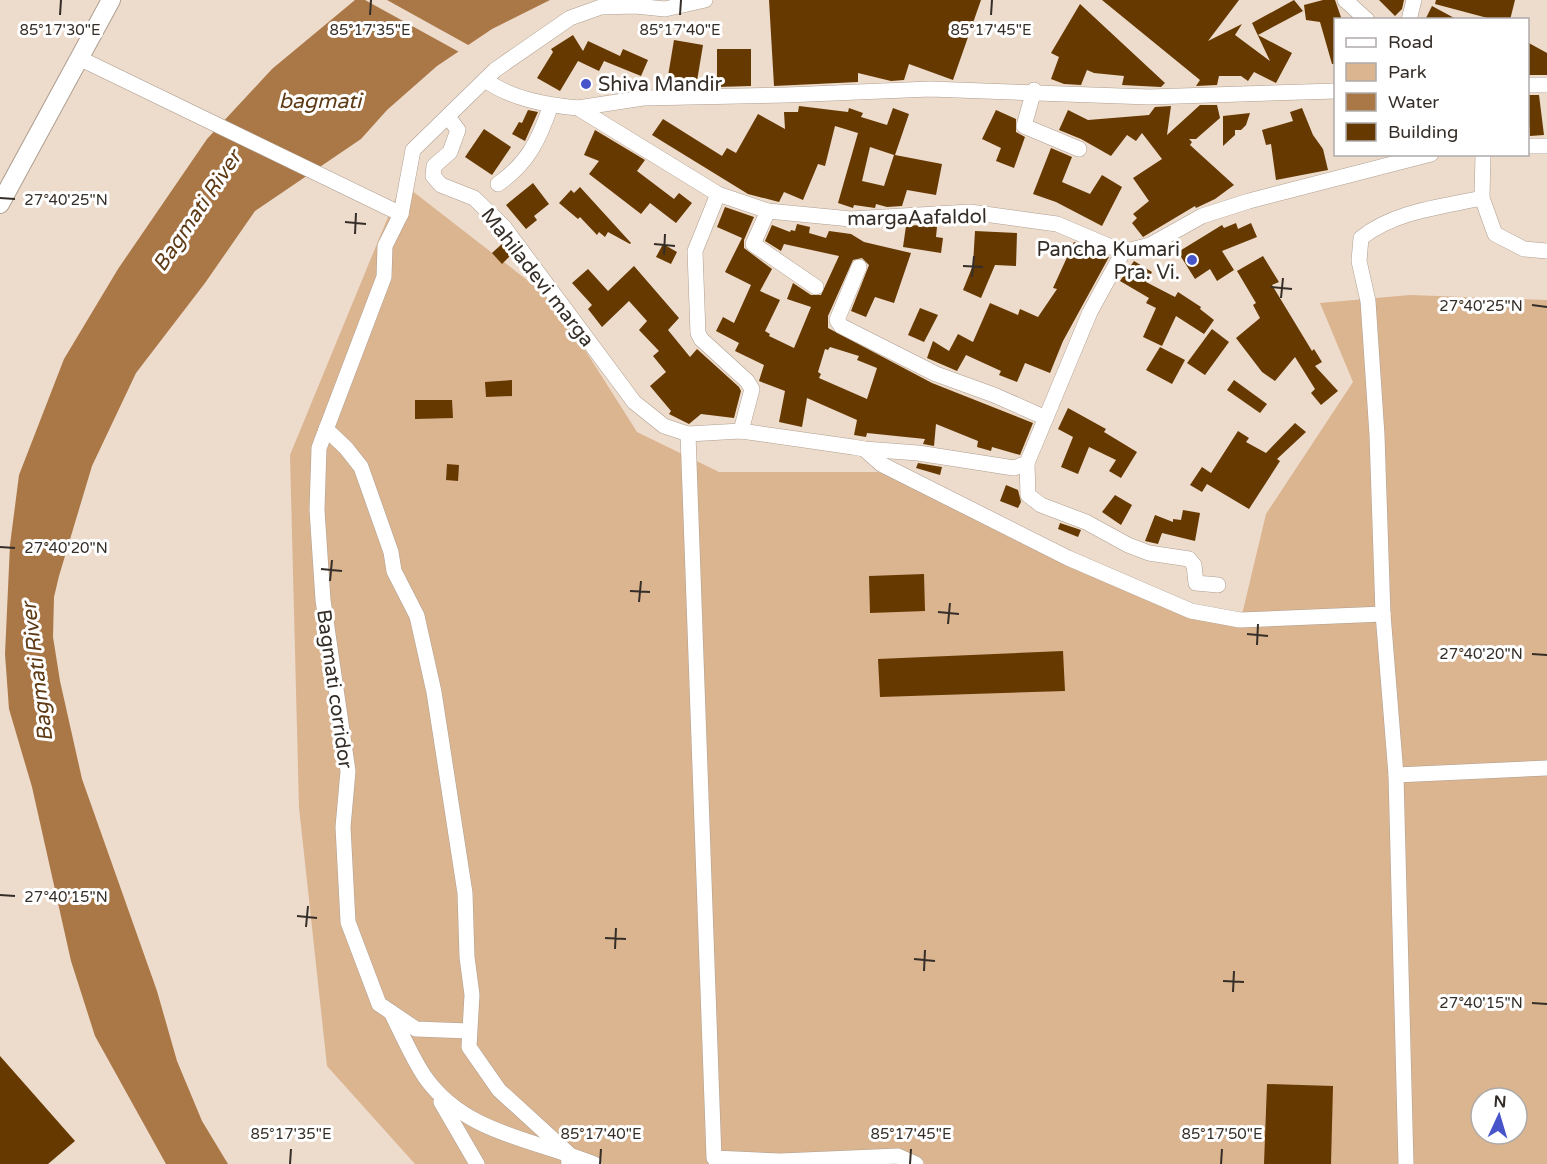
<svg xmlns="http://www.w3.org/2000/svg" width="1547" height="1164" font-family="'Varela Round',sans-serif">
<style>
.green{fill:#dbb490;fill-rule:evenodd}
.water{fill:#aa7747}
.pier{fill:#eddbcc}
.building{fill:#663900;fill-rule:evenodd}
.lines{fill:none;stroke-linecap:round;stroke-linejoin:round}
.minor-casing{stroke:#af9f90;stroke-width:16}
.major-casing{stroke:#af9f90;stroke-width:20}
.minor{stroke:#fff;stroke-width:15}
.major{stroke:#fff;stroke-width:18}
.ticks{fill:none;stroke:#352e28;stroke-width:2}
.poi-dot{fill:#4855ca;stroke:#fff;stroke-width:2}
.labels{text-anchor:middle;stroke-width:6;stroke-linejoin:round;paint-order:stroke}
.poi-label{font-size:20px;fill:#352e28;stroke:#fff;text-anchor:start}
.street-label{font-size:20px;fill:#352e28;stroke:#fff}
.water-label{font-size:21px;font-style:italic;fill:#5e3a15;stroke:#fff}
.ticks-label{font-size:15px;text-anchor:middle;fill:#352e28;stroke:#fff;stroke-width:6;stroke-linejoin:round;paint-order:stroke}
</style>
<rect width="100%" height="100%" fill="#eddbcc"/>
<path class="green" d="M402 183 554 301 637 432 719 472H885L1167 608 1240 623 1266 514 1353 382 1320 303 1410 295 1547 300V1164H415L327 1066 299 807 290 455ZM1481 1098H1517V1134H1481Z"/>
<polygon class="water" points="355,0 550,0 492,29 437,66 387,110 361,139 255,211 205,283 136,373 92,466 59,576 54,597 53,637 60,681 82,779 157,991 177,1061 202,1121 228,1164 166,1164 95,1036 71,961 32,787 9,709 5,654 10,545 19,475 64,359 118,269 207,139 272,69"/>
<polygon class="pier" points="365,0 387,0 470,46 461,53"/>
<g class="building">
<polygon points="769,0 981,0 953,80 909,64 904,80 891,81 858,73 858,82 774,86"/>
<polygon points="1102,0 1239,0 1208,41 1242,24 1235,35 1270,61 1252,23 1294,0 1303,11 1258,35 1292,53 1276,83 1254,72 1248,81 1241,76 1219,76 1217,85 1196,86 1200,80"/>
<polygon points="1323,0 1335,0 1342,20 1335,20 1335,64 1332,64 1320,22 1306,20 1304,5"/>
<polygon points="1379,0 1404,0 1402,9 1395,16"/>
<polygon points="1436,0 1515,0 1510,20 1495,20 1435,4"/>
<polygon points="1080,4 1165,83 1161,87 1122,85 1124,76 1094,73 1087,70 1081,85 1064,84 1051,79 1059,57 1051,53"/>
<polygon points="1432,6 1458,20 1425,20"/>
<polygon points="573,35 583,51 588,41 620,56 623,49 648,60 641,76 604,61 599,71 578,61 560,91 537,78 553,52 551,49"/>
<polygon points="674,40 703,45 696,87 667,82"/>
<polygon points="1527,42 1547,53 1547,75 1527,75"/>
<polygon points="717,49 751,49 751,86 717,87"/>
<polygon points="1527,95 1539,95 1544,135 1530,136"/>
<polygon points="1200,105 1217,105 1220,118 1196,139 1189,139 1192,142 1190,145 1234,185 1215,199 1196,208 1195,206 1143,237 1132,223 1137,218 1133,214 1149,201 1133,178 1162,159 1142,133 1136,141 1127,135 1111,156 1081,139 1059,130 1068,110 1088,120 1149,115 1155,107 1171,106 1167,135"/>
<path d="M799 106 848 112 849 108 863 113 861 117 887 125 893 108 909 114 895 155 942 164 936 195 907 190 902 206 887 207 876 204 875 208 854 205 853 208 838 203 858 133 835 126 825 166 818 164 803 200 784 192 779 202 748 194 652 135 663 119 722 156 727 148 736 153 758 114 785 129 784 112H798ZM870 147 894 155 884 186 862 181Z"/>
<polygon points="1302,108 1313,135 1323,149 1328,170 1276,180 1271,144 1266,145 1262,130 1293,121 1290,112"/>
<polygon points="528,110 538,112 525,141 512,134 519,122 522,123"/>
<polygon points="996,110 1016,119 1016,132 1025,137 1014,168 996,161 1001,148 982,139"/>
<polygon points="1250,113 1246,125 1241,130 1235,130 1235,135 1223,146 1223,116"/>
<polygon points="484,129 511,147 492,175 465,157"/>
<polygon points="595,130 645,160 637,171 674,199 679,193 692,203 676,223 650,203 641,214 589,174 599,161 584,155"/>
<polygon points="1051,148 1072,157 1062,182 1090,194 1102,175 1122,187 1102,226 1056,202 1033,194"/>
<polygon points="533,183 549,204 534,216 537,220 526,229 506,205"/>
<polygon points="580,187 631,243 630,244 608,232 605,237 599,232 597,235 580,217 578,219 559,203 571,190 574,193"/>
<path d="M725 207 754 217 744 240V248L772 269 760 291 780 300 765 331 770 334 769 336 794 348 811 307 787 299 793 283 811 295H821L839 256 784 244 781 251 765 241 772 225 790 232 791 230 795 231 797 224 810 227 809 233 826 238 829 231 851 234 864 242 911 253 894 303 875 297 866 317 851 311 869 265 862 258 853 260 828 316V328L932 383 1033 423 1020 455 992 447 991 451 977 447 978 441 936 424 934 446 923 444 925 439 867 433 866 437 854 435 857 420 807 398 802 427 779 422 785 391 759 381 764 365 735 351 739 343 716 331 723 317 734 323 751 285 725 272 742 238 717 227ZM830 347 859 356 857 360 877 368 867 399 819 378 821 374 818 372 825 349 828 350Z"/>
<polygon points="1236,223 1238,229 1251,223 1257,237 1222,251 1234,270 1217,281 1210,269 1195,279 1178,252 1222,225 1224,228"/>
<polygon points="920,225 937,227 936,237 943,238 941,253 903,247 906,226"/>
<polygon points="975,231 1017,233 1016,266 995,265 981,298 963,290 973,265"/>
<polygon points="1074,242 1090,248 1084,259 1095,251 1109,257 1063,341 1050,373 1025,363 1017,382 999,375 1001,371 966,355 957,371 927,358 933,341 949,351 958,334 973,342 990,303 1018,315 1020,309 1038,317 1057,289 1053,288"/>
<polygon points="503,243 512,254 502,264 492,253"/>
<polygon points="663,244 677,252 671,264 656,257"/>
<polygon points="1263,256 1279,282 1272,285 1312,351 1314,349 1322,362 1315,366 1338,391 1321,405 1311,393 1315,389 1295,357 1275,381 1262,372 1236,338 1260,318 1253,305 1256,303 1237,271"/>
<polygon points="1134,261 1152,272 1146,282 1175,297 1178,292 1201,307 1200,309 1214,320 1204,334 1176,316 1162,346 1143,337 1156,308 1146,303 1149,298 1120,281"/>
<polygon points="634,266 679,318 668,330 690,357 697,349 739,387 741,391 734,418 701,414 689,424 669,414 671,411 650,386 666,372 653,356 659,351 639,330 647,321 629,301 602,327 588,309 592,305 572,283 588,269 608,291"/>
<polygon points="920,308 938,315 924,342 908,335"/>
<polygon points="1212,329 1229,342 1205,375 1187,363"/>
<polygon points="1160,347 1185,360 1172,384 1146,370"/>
<polygon points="512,380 512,396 486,397 485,382"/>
<polygon points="1234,380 1267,404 1260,413 1227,390"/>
<polygon points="415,400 452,400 453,418 415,419"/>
<polygon points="1068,408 1106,429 1104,432 1137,452 1121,478 1109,471 1116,460 1089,447 1078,474 1061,467 1073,437 1058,429"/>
<polygon points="1295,423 1306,432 1277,459 1280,461 1249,509 1207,484 1202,492 1190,485 1202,467 1211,473 1238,431 1249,438 1246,442 1266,453"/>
<polygon points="918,463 942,467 940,475 916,468"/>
<polygon points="447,464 459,465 458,481 446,480"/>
<polygon points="1006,485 1018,490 1021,502 1018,508 1000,501"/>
<polygon points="1115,495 1132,505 1121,525 1102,512"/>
<polygon points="1183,510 1200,513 1195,541 1162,533 1158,544 1145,541 1155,515 1173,522 1173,519 1181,520"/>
<polygon points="1060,523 1081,530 1078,537 1058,529"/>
<polygon points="924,574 925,611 870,613 869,576"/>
<polygon points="1063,651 1065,691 880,697 878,659"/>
<polygon points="0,1056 75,1141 48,1164 0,1164"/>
<polygon points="1267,1084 1333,1086 1331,1164 1264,1164"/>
</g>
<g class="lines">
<defs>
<g id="minor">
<polyline points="1345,0 1367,20"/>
<polyline points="1409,20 1414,0"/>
<polyline points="79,58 401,214"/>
<path d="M485 80C512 99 546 105 578 108L718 194 768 211 851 219 970 212 1057 224 1123 252 1150 245 1202 216 1249 201 1431 154"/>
<polyline points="1528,85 1547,85"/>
<polyline points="1034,90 1024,126 1079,149"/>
<polyline points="578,108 643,98 786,95 930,89 1149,97 1336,91"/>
<polyline points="448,117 458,130 450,152 434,166 433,176 441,185 474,198 504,227 634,402 664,426 688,434 741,431 853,447 864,449 881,464 1068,558 1191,611 1240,620 1383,614"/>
<polyline points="1528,146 1547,146"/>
<polyline points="1483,154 1482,198 1495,234 1524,249 1547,251"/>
<path d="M498 184C528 163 539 140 551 105"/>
<polyline points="718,194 695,251 698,333 701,339 747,381 752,389 741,431"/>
<polyline points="768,211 753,244 816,287"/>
<polyline points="859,267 837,320 841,326 936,374 994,395 1046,418"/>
<polyline points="326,429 346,448 361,467 391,552 394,571 417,616 434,692 465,893 467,957 472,995 469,1047 499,1090 568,1153 569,1164"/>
<polyline points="688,434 714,1158 780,1161 898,1156 916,1164"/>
<polyline points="864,449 918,453 1014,468 1027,463 1090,312 1123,252"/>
<polyline points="1027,463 1028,495 1041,505 1086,522 1128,545 1149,553 1189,559 1194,565 1196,583 1218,585"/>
<polyline points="1396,775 1547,768"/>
<path d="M391 1012C402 1034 412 1058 425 1077 465 1134 534 1139 594 1164"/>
<polyline points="469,1031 416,1029 379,1004 348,922 343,827 348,771 323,600 317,510 319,448 384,277 385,246 401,214 413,150 495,70 570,18 601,7 635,6 665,9 705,0"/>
<polyline points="441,1102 477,1164"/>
<path d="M1406 1164 1396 775 1383 614 1377 435 1368 301 1359 261 1361 238C1395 211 1441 207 1482 198"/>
</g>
<polyline id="major" points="0,204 111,0"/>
</defs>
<use href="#minor" class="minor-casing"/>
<use href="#major" class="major-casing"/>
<use href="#minor" class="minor"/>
<use href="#major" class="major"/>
</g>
<path class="ticks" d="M60 15 61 0M370 15 371 0M680 15 681 0M991 15 992 0M0 198 15 199M345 222 366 224M355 234 356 213M654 244 675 246M664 255 665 234M963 266 983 267M972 277 974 256M1271 287 1292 289M1281 298 1283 278M1532 305 1547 307M0 547 15 548M321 569 342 571M330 581 332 560M630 591 650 592M639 602 641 581M938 612 959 614M948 624 950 603M1247 634 1268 636M1257 645 1258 624M1532 654 1547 655M0 895 15 896M297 916 317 918M306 927 308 906M605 938 626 939M615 949 616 928M914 959 935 961M924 971 925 950M1223 981 1244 982M1233 992 1234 971M1532 1003 1547 1004M290 1164 291 1149M600 1164 601 1149M910 1164 911 1149M1221 1164 1222 1149"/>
<g class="poi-dot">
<circle cx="586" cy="84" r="6"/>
<circle cx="1192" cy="260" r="6"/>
</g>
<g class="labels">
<g class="poi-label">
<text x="598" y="91">Shiva Mandir</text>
<text x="1180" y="256" text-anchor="end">Pancha Kumari<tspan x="1180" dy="23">Pra. Vi.</tspan></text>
</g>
<g class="street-label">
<text transform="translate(917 217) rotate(-1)" y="7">margaAafaldol</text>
<text transform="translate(538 277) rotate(52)" y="7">Mahiladevi marga</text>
<text transform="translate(335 689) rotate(82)" y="7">Bagmati corridor</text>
</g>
<g class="water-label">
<text x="320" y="108">bagmati</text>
<text transform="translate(197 211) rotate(-56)" y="7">Bagmati River</text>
<text transform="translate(37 672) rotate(-97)" y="7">Bagmati River</text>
</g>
</g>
<g class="ticks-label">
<text x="60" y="35">85°17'30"E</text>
<text x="370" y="35">85°17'35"E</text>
<text x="680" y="35">85°17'40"E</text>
<text x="991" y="35">85°17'45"E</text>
<text x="66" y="205">27°40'25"N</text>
<text x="1481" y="311">27°40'25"N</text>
<text x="66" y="553">27°40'20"N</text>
<text x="1481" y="659">27°40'20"N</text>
<text x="66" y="902">27°40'15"N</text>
<text x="1481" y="1008">27°40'15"N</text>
<text x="291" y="1139">85°17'35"E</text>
<text x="601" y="1139">85°17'40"E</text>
<text x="911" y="1139">85°17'45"E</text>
<text x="1222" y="1139">85°17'50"E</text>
</g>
<rect x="1334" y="18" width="195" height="138" fill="#ffffff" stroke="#aeaba9" stroke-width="1.5"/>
<rect x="1346" y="38" width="30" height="9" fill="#ffffff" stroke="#aeaba9" stroke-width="1.5"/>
<text x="1388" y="48" font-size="18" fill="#352e28">Road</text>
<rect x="1346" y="63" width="30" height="18" fill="#dbb490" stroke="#aeaba9" stroke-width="1.5"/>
<text x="1388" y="78" font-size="18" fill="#352e28">Park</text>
<rect x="1346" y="93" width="30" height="18" fill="#aa7747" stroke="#aeaba9" stroke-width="1.5"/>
<text x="1388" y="108" font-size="18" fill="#352e28">Water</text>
<rect x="1346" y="123" width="30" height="18" fill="#663900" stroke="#aeaba9" stroke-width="1.5"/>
<text x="1388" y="138" font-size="18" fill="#352e28">Building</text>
<g transform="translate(1499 1116) rotate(4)"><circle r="28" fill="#ffffff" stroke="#aeaba9" stroke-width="1.5"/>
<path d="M0-4.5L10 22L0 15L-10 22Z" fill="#4855ca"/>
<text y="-9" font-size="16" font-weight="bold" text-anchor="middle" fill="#352e28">N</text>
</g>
</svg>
